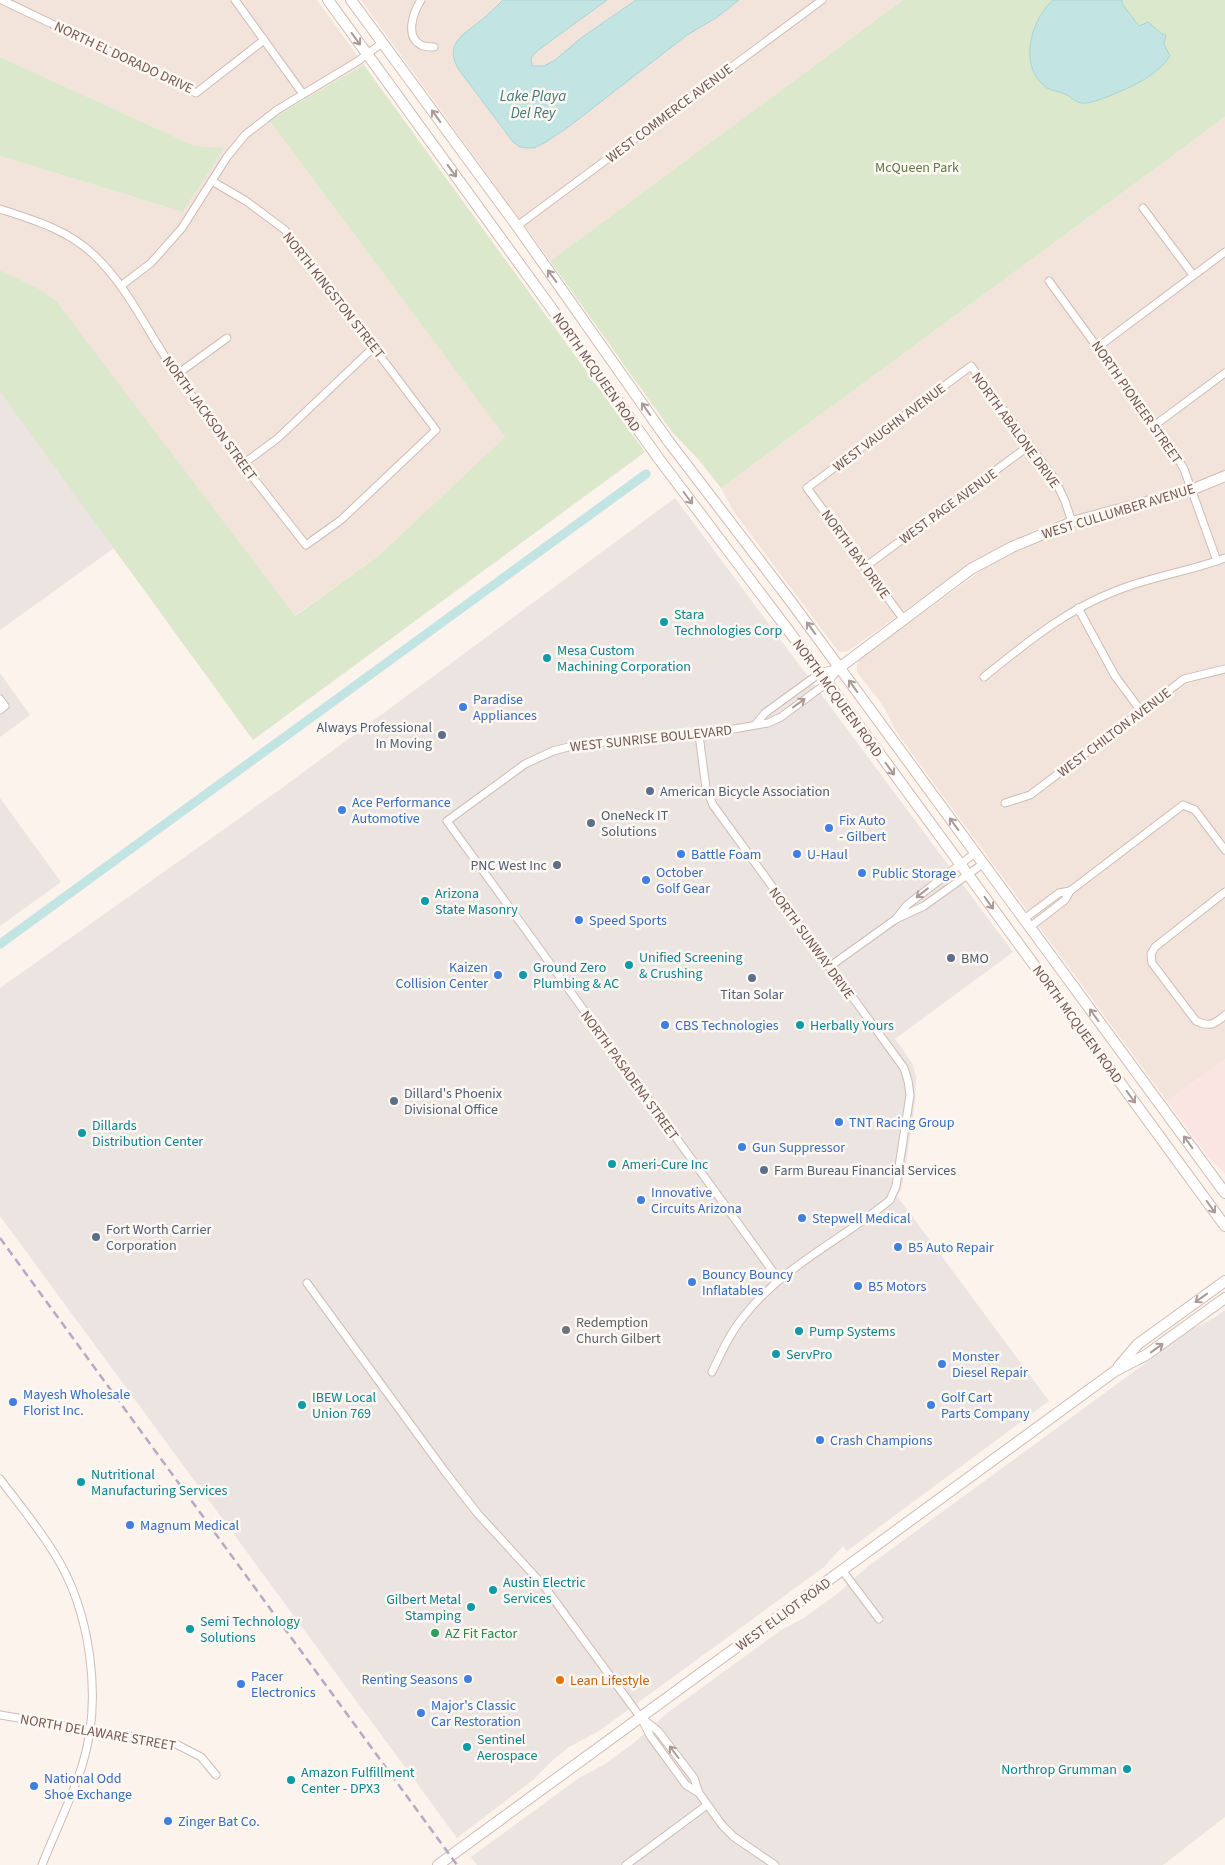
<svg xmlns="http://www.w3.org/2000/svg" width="1225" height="1865" font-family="'Source Sans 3',sans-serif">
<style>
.residential{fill:#f2e4db}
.commercial{fill:#fae5e2}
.industrial{fill:#ebe4e1}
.green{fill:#dce8cb}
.water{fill:#c2e4e3;stroke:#a9d5d4}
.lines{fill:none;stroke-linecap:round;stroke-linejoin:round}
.canal{stroke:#c2e4e3;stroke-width:9}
.street-casing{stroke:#cfbcb5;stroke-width:9}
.secondary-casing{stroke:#d2bbb3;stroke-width:12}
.street{stroke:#fff;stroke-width:7}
.secondary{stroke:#fff;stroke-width:10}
.rail{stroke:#b4aac5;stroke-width:2.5;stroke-dasharray:8 5;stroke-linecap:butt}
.oneway{stroke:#ac9a97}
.culture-dot{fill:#0f9aa8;stroke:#fef8f3;stroke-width:2}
.shop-dot{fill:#3f7fe0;stroke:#fef8f3;stroke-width:2}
.service-dot{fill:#5c6f8a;stroke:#fef8f3;stroke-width:2}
.worship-dot{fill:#6b7280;stroke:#fef8f3;stroke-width:2}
.leisure-dot{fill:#2e9e5b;stroke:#fef8f3;stroke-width:2}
.food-dot{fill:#e8710a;stroke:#fef8f3;stroke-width:2}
.labels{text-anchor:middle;stroke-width:5;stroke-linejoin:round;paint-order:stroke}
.street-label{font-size:14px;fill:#755751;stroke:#fef8f3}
.park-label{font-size:14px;fill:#5f794a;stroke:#fef8f3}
.culture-label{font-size:14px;fill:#0d838f;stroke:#fef8f3;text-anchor:start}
.shop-label{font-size:14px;fill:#366cbe;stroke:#fef8f3;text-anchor:start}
.service-label{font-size:14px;fill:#4e5e75;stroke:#fef8f3;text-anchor:start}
.worship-label{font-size:14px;fill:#5b616d;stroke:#fef8f3;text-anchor:start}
.leisure-label{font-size:14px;fill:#27864d;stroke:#fef8f3;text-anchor:start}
.food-label{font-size:14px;fill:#c56008;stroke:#fef8f3;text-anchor:start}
.water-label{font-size:15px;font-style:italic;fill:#457878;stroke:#fef8f3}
</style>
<rect width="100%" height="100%" fill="#fbf3ec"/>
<g class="residential">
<polygon points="0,0 317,0 364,65 269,120 505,437 377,557 294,616 36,287 0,270 0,156 183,212 223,149 195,146 0,57"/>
<polygon points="361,0 903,0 550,261"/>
<polygon points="1225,117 1225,471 1181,487 1061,519 1025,534 975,560 848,651 841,652 838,651 734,512 721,488"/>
<polygon points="1225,482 1225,1059 1167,1101 897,733 884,707 857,672 857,664 861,658 979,572 1012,552 1072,529 1182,499"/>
</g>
<polygon class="commercial" points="1225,1059 1225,1174 1208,1157 1167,1101"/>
<g class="industrial">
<polygon points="0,392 114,548 0,630"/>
<polygon points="675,498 1013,952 895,1039 912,1063 916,1076 915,1102 905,1170 901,1190 897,1196 1049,1401 847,1551 843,1546 824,1567 599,1731 569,1747 552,1761 533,1780 457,1838 0,1216 0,988 282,788"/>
<polygon points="0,673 30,715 0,737"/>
<polygon points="0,798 61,882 0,926"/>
<polygon points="1225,1310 1225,1817 1163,1865 477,1865 471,1857 579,1778 605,1764 635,1742 667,1713 781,1630 804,1618 838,1593 867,1567 1192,1329 1214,1318"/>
</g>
<g class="green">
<polygon points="903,0 1225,0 1225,117 721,488 698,459 672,432 550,261"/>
<polygon points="0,57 195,146 224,148 183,212 0,156"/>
<polygon points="364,65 645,452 253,740 0,392 0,270 36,287 56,301 295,616 377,557 505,437 269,120"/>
</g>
<g class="water">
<path d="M503 0H607L537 51 531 58 532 66H544L555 60 581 38 636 0H739L716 18 687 35 571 125 546 142 534 148H527L520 147 513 142 459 70C444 45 461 36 479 22 488 15 495 8 503 0Z"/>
<path d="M1053 0H1122L1123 5 1139 26 1148 22 1162 34 1166 35 1164 44 1170 56C1164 65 1157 71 1148 77 1139 84 1091 106 1081 103 1075 102 1070 96 1065 94 1059 91 1052 91 1047 88 1017 67 1031 20 1053 0Z"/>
</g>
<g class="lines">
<polyline class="canal" points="0,944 646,474"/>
<defs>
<g id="street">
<polyline points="2,0 196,93 264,40"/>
<polyline points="235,0 303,94"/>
<path d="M421 0C414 11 404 36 421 45 424 47 430 47 434 47"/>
<polyline points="1143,208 1193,275"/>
<path d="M0 209C34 220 68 230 94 255 130 289 148 334 176 373 216 432 262 489 306 545L341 520 436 430 285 230 246 201 212 181"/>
<polyline points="517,226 822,0"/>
<polyline points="1049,281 1175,454 1184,469 1217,561"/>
<polyline points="122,285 151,263 182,228 227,157 245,135 277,110 358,61 382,43"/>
<polyline points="1098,347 1225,252"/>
<polyline points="176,375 227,338"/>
<polyline points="1155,425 1225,373"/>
<polyline points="243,464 278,438 374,347"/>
<polyline points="865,567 1030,445"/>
<polyline points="1078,608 1115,676 1141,711"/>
<polyline points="904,620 807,488 971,366 1054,478 1065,501 1072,522"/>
<path d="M984 677C1026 643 1067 609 1118 590 1153 576 1191 571 1225 558"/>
<polyline points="0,699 5,706 0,710"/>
<polyline points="756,724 765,713 820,673 839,668"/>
<path d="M699 735 706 788 713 805 904 1068 908 1081 910 1095 896 1186 890 1200C843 1239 782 1267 744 1316 730 1333 721 1353 712 1372"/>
<polyline points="1005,803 1030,795 1184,679 1225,669"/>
<path d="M1225 892 1155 947 1151 954 1152 963 1196 1021C1209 1027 1214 1025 1225 1015"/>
<polyline points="896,919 907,905 975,853"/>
<polyline points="1024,919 1059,893 1070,891"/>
<polyline points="1030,927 1065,900 1070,891 1183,805 1195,810 1225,850"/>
<polyline points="829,967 896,919 924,906 984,863"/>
<polyline points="779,1280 447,821 525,764 553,751 580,744 699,735 768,723 781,717 827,683 839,668"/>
<polyline points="307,1283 446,1473 478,1514 544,1586 641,1718 651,1737 686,1785 699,1793"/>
<path d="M0 1479C18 1503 38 1527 54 1553 91 1611 103 1700 82 1766 71 1800 55 1832 42 1865"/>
<polyline points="842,1570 879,1619"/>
<polyline points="0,1715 176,1744 201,1757 216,1775"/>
<polyline points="643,1719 658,1731 694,1778 699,1793 722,1825 734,1837 775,1865"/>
<polyline points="626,1865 707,1805"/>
</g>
<g id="secondary">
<polyline points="328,0 547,302 659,459 825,679 1225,1226"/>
<polyline points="351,0 517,226 669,442 792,603 1225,1193"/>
<polyline points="839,668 971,569 1012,547 1072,522 1191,490 1225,476"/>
<polyline points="1119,1366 1138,1344 1225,1281"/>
<polyline points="438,1865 1115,1371 1146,1355 1225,1298"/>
</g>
</defs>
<use href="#street" class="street-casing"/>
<use href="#secondary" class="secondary-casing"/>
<use href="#street" class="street"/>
<use href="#secondary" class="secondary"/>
<polyline class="rail" points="0,1238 457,1865"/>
</g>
<defs><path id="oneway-shaft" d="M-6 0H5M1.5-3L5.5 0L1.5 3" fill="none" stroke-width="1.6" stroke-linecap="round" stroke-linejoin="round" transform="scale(1.25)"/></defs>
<g class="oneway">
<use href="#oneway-shaft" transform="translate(356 39) rotate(54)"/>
<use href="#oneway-shaft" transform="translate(436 116) rotate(-126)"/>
<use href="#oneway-shaft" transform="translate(452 171) rotate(54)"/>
<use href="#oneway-shaft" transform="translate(552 276) rotate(-126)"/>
<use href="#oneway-shaft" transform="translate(646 409) rotate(-125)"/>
<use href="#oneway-shaft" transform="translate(688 498) rotate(53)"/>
<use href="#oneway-shaft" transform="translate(811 628) rotate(-126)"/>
<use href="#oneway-shaft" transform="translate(853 686) rotate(-126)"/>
<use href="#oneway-shaft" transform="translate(799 703) rotate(-36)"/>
<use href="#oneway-shaft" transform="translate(890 769) rotate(54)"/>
<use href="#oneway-shaft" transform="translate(954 824) rotate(-126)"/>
<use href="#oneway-shaft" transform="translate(922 893) rotate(142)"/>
<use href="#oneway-shaft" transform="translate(989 903) rotate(54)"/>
<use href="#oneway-shaft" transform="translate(1094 1015) rotate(-126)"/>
<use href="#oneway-shaft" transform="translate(1131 1097) rotate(54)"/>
<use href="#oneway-shaft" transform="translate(1188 1142) rotate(-126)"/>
<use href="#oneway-shaft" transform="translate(1211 1207) rotate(54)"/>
<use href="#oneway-shaft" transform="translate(1201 1298) rotate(144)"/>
<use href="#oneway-shaft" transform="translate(1157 1348) rotate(-36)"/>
<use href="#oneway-shaft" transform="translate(674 1752) rotate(-127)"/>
</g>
<g class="culture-dot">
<circle cx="664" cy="622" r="5"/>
<circle cx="547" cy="658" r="5"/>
<circle cx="425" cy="901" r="5"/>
<circle cx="629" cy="965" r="5"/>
<circle cx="523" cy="975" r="5"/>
<circle cx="800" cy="1025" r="5"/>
<circle cx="82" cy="1133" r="5"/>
<circle cx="612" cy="1164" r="5"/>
<circle cx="799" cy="1331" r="5"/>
<circle cx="776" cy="1354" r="5"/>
<circle cx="302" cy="1405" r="5"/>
<circle cx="81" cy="1482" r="5"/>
<circle cx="493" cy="1590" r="5"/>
<circle cx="471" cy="1607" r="5"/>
<circle cx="190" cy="1629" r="5"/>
<circle cx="467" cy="1747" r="5"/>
<circle cx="1127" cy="1769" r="5"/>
<circle cx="291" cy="1780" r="5"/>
</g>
<g class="shop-dot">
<circle cx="463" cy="707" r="5"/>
<circle cx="342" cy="810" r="5"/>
<circle cx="829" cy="828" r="5"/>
<circle cx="681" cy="854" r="5"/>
<circle cx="797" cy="854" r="5"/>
<circle cx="862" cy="873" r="5"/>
<circle cx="646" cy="880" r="5"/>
<circle cx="579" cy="920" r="5"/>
<circle cx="498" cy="975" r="5"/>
<circle cx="665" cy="1025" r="5"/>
<circle cx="839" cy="1122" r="5"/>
<circle cx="742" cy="1147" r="5"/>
<circle cx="641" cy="1200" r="5"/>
<circle cx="802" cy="1218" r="5"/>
<circle cx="898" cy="1247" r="5"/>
<circle cx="692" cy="1282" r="5"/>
<circle cx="858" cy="1286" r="5"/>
<circle cx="942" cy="1364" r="5"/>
<circle cx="13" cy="1402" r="5"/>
<circle cx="931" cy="1405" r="5"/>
<circle cx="820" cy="1440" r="5"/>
<circle cx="130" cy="1525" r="5"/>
<circle cx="468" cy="1679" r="5"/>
<circle cx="241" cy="1684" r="5"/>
<circle cx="421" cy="1713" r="5"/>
<circle cx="34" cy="1786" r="5"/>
<circle cx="168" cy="1821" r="5"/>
</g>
<g class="service-dot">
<circle cx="442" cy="735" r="5"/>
<circle cx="650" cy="791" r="5"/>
<circle cx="591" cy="823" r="5"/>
<circle cx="557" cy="865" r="5"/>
<circle cx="951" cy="958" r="5"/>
<circle cx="752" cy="978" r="5"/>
<circle cx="394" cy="1101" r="5"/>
<circle cx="764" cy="1170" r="5"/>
<circle cx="96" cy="1237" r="5"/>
</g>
<circle class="worship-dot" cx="566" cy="1330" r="5"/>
<circle class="leisure-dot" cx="435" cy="1633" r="5"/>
<circle class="food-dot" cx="560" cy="1680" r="5"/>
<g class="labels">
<g class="street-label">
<text transform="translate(124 57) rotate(25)" y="5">NORTH EL DORADO DRIVE</text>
<text transform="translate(669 113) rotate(-37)" y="5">WEST COMMERCE AVENUE</text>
<text transform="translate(334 295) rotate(52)" y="5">NORTH KINGSTON STREET</text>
<text transform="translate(597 372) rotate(55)" y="5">NORTH MCQUEEN ROAD</text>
<text transform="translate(1137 402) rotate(55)" y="5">NORTH PIONEER STREET</text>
<text transform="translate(210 418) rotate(54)" y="5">NORTH JACKSON STREET</text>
<text transform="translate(889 427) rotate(-37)" y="5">WEST VAUGHN AVENUE</text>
<text transform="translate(1016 430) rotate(54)" y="5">NORTH ABALONE DRIVE</text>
<text transform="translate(948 506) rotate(-36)" y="5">WEST PAGE AVENUE</text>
<text transform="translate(1118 511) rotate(-17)" y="5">WEST CULLUMBER AVENUE</text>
<text transform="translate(856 554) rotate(54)" y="5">NORTH BAY DRIVE</text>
<text transform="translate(838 698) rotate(54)" y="5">NORTH MCQUEEN ROAD</text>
<text transform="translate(1114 732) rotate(-37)" y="5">WEST CHILTON AVENUE</text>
<text transform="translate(651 738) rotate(-6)" y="5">WEST SUNRISE BOULEVARD</text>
<text transform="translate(812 943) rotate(54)" y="5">NORTH SUNWAY DRIVE</text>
<text transform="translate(1078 1024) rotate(54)" y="5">NORTH MCQUEEN ROAD</text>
<text transform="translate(630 1075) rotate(54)" y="5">NORTH PASADENA STREET</text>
<text transform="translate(783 1614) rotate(-36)" y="5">WEST ELLIOT ROAD</text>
<text transform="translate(98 1732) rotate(10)" y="5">NORTH DELAWARE STREET</text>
</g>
<g class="park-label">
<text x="917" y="172">McQueen Park</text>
</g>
<g class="culture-label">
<text x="674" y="619">Stara<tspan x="674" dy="16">Technologies Corp</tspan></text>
<text x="557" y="655">Mesa Custom<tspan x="557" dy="16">Machining Corporation</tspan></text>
<text x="435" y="898">Arizona<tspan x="435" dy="16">State Masonry</tspan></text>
<text x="639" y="962">Unified Screening<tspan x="639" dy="16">&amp; Crushing</tspan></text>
<text x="533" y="972">Ground Zero<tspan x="533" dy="16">Plumbing &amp; AC</tspan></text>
<text x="810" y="1030">Herbally Yours</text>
<text x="92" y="1130">Dillards<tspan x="92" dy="16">Distribution Center</tspan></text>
<text x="622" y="1169">Ameri-Cure Inc</text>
<text x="809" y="1336">Pump Systems</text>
<text x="786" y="1359">ServPro</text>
<text x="312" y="1402">IBEW Local<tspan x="312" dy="16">Union 769</tspan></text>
<text x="91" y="1479">Nutritional<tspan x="91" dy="16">Manufacturing Services</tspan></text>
<text x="503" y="1587">Austin Electric<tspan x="503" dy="16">Services</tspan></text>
<text x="461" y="1604" text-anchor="end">Gilbert Metal<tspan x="461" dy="16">Stamping</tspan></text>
<text x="200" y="1626">Semi Technology<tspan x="200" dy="16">Solutions</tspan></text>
<text x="477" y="1744">Sentinel<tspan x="477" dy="16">Aerospace</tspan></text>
<text x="1117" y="1774" text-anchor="end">Northrop Grumman</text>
<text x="301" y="1777">Amazon Fulfillment<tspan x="301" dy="16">Center - DPX3</tspan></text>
</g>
<g class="shop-label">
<text x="473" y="704">Paradise<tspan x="473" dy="16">Appliances</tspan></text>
<text x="352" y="807">Ace Performance<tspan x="352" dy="16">Automotive</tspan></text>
<text x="839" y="825">Fix Auto<tspan x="839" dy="16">- Gilbert</tspan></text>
<text x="691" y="859">Battle Foam</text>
<text x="807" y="859">U-Haul</text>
<text x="656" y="877">October<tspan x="656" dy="16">Golf Gear</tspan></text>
<text x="872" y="878">Public Storage</text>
<text x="589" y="925">Speed Sports</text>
<text x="488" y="972" text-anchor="end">Kaizen<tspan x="488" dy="16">Collision Center</tspan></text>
<text x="675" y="1030">CBS Technologies</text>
<text x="849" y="1127">TNT Racing Group</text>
<text x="752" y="1152">Gun Suppressor</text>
<text x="651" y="1197">Innovative<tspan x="651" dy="16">Circuits Arizona</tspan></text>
<text x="812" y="1223">Stepwell Medical</text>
<text x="908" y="1252">B5 Auto Repair</text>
<text x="702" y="1279">Bouncy Bouncy<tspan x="702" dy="16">Inflatables</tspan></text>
<text x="868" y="1291">B5 Motors</text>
<text x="952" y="1361">Monster<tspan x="952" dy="16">Diesel Repair</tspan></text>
<text x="23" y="1399">Mayesh Wholesale<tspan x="23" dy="16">Florist Inc.</tspan></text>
<text x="941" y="1402">Golf Cart<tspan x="941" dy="16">Parts Company</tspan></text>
<text x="830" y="1445">Crash Champions</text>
<text x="140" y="1530">Magnum Medical</text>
<text x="251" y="1681">Pacer<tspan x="251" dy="16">Electronics</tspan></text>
<text x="458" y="1684" text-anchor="end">Renting Seasons</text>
<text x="431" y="1710">Major's Classic<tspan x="431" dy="16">Car Restoration</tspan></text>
<text x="44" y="1783">National Odd<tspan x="44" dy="16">Shoe Exchange</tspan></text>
<text x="178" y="1826">Zinger Bat Co.</text>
</g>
<g class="service-label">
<text x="432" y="732" text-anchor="end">Always Professional<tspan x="432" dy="16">In Moving</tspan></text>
<text x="660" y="796">American Bicycle Association</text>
<text x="601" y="820">OneNeck IT<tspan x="601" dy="16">Solutions</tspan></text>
<text x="547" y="870" text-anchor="end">PNC West Inc</text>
<text x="961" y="963">BMO</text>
<text x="752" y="999" text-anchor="middle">Titan Solar</text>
<text x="404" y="1098">Dillard's Phoenix<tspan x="404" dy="16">Divisional Office</tspan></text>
<text x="774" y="1175">Farm Bureau Financial Services</text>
<text x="106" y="1234">Fort Worth Carrier<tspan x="106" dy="16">Corporation</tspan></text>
</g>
<g class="worship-label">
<text x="576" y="1327">Redemption<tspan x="576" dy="16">Church Gilbert</tspan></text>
</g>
<g class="leisure-label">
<text x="445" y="1638">AZ Fit Factor</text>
</g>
<g class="food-label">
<text x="570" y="1685">Lean Lifestyle</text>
</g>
<g class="water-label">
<text x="533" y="101">Lake Playa<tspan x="533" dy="17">Del Rey</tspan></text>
</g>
</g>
</svg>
